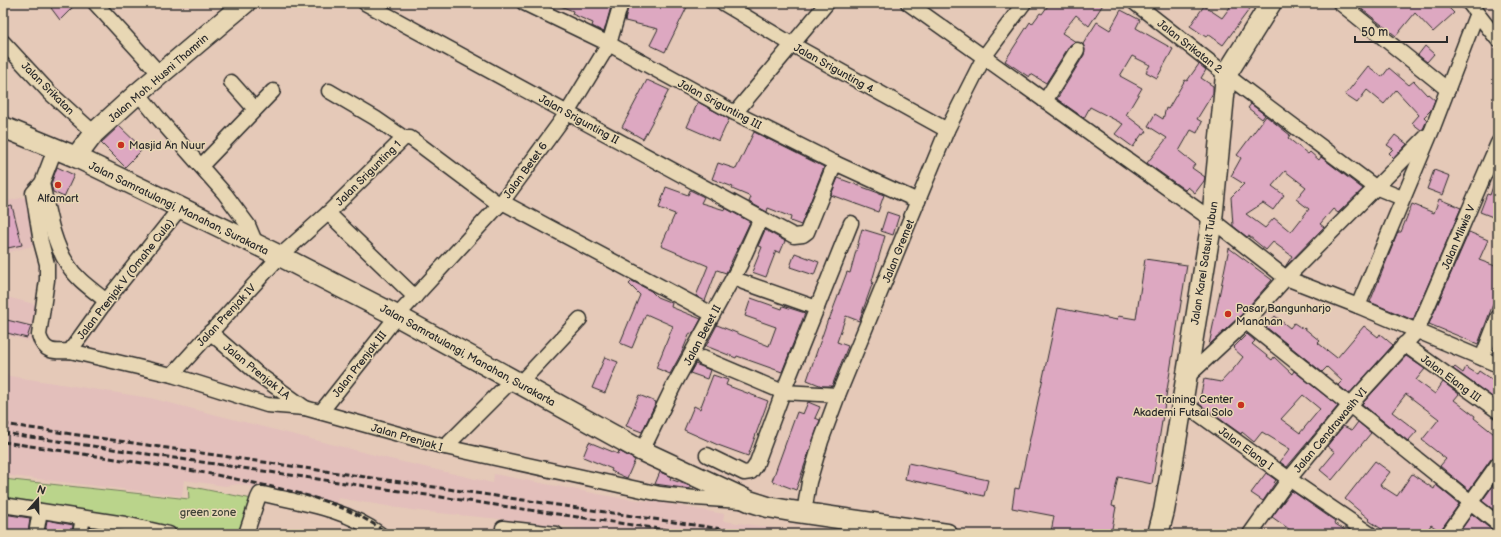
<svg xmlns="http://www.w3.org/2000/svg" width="1501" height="537" font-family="'Balsamiq Sans',sans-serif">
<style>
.built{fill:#e3bfbb}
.green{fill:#bad48b;stroke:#72805b}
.building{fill:#dda8c1;stroke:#2b2b2b;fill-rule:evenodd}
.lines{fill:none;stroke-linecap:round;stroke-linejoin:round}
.street-casing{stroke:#2b2b2b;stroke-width:17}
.secondary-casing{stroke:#2b2b2b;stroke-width:23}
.street{stroke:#e8d7b4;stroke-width:14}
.secondary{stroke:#e8d7b4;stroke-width:20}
.rail{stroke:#2b2b2b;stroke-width:3;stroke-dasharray:6 3;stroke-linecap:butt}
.poi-dot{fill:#c8321e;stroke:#e8d7b4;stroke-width:1.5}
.labels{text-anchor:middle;stroke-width:3;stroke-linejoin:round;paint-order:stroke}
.street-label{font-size:11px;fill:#2b2b2b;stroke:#e8d7b4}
.poi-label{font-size:11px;fill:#2b2b2b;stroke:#e8d7b4;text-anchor:start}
.park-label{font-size:11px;fill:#404439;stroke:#e8d7b4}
</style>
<rect width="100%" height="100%" fill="#e5c9b8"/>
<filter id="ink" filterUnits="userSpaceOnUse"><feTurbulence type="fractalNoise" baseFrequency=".025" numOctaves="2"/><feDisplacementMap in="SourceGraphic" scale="8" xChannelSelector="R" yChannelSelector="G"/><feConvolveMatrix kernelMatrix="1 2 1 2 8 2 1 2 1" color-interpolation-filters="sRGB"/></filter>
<g filter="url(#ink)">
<g class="built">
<polygon points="29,196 39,244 3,254 3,202"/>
<polygon points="3,296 38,305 29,341 3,334"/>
<polygon points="3,375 150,398 390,459 493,483 494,474 614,497 664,503 724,514 723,521 817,534 619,534 530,522 418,511 338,498 336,509 281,493 238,484 225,486 184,480 182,496 3,475"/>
</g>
<polygon class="green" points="3,479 189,499 188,486 252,499 240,534 191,534 125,519 3,500"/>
<g class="building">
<polygon points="57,3 77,3 60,20 51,8"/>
<polygon points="553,3 612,3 604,32 592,26 593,23 572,14 573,11"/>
<polygon points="629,3 689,3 665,52 650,45 658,29 625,21"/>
<polygon points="1050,3 1104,3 1089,26 1076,15 1062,33 1076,42 1070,45 1046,83 1031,74 1029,77 1005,61 1030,22 1032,24 1040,13 1042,14"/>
<polygon points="1233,3 1254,3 1223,45 1208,34 1206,37 1190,26 1204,6 1222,18"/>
<polygon points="1354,3 1444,3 1454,13 1433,32 1415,13 1396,36"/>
<polygon points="1121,10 1140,20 1136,28 1173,49 1157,78 1146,72 1150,65 1132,56 1120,76 1142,88 1126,115 1147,131 1144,135 1142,134 1133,147 1115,134 1123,124 1090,107 1084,118 1057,99 1084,55 1085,50 1083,44 1097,22 1110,30"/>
<polygon points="1425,46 1434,54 1427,62 1418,55"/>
<polygon points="1199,64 1206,70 1201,78 1213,86 1213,93 1197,119 1202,122 1197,133 1191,130 1179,151 1195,164 1192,168 1205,177 1204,181 1195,193 1188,187 1185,190 1147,163 1167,138 1148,126 1155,114 1163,119 1166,108 1168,109 1185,80 1187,81"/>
<polygon points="1368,66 1382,77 1389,68 1409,85 1414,81 1427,95 1428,94 1435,100 1431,110 1424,117 1427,120 1423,129 1421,130 1412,123 1419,115 1396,90 1384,104 1367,90 1357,103 1345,95"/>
<polygon points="647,80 669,90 643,139 622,127"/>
<polygon points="698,102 729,119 719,141 687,127"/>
<polygon points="1251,104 1265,115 1262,119 1248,108"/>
<path d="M1266 116 1290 135 1288 138 1308 154 1310 152 1319 160 1321 157 1363 189 1338 213 1333 209 1320 224 1324 227 1285 267 1292 256 1273 242 1266 250 1249 236 1247 237 1233 226 1231 197 1244 184 1231 176 1241 158 1237 155ZM1285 171 1306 187 1296 199 1309 209 1291 232 1274 218 1265 228 1246 214 1263 203 1273 210 1284 195 1272 186Z"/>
<polygon points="119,126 143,149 125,167 101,143"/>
<polygon points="754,132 824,167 801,225 790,221 791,217 768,208 767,212 749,202 751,197 732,189 733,187 712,179 718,163 736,169"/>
<polygon points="1395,135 1407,144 1394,158 1389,153 1393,149 1387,145"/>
<polygon points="57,167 74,175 64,197 53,192 51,184"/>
<polygon points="1434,170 1450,176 1443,195 1427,189"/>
<polygon points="1497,175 1498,175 1498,219 1480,212 1487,194 1490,195"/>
<polygon points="838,178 884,195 878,212 831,195"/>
<polygon points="666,187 688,195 690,190 704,197 701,203 725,210 725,208 750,222 726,273 717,270 705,301 696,296 708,266 661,246 675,214 659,208"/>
<polygon points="1439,199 1461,208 1413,320 1370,302 1398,232 1401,232 1412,204 1434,213"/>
<polygon points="12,206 22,245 3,249 3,208"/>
<polygon points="887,212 899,216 893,235 881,231"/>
<polygon points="862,229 885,236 872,281 873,282 859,321 846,316 837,342 848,346 832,386 822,386 807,380 828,319 829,320 847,272 850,273"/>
<polygon points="765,230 785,241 780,253 776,251 766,277 752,272 762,247 758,246"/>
<polygon points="1469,232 1488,240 1479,260 1498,267 1498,300 1495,299 1478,344 1429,324"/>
<polygon points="1229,248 1272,280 1241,315 1209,345"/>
<polygon points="795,253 819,262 814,275 790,267"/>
<polygon points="1145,259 1187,265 1152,484 1118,477 1112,506 1116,507 1111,534 1066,534 1051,532 1054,516 1012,508 1015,488 1019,489 1024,466 1058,308 1117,320 1118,316 1136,319"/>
<polygon points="632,281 651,291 657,297 672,303 671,307 701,319 693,334 690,333 682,352 670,374 656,368 673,326 646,314 632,348 620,343 640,295 629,284"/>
<polygon points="751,298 782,309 783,306 805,313 782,372 737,356 736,358 706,346 717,325 769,346 776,327 745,316"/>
<polygon points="1275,316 1290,328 1294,323 1303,329 1304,328 1320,341 1318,343 1337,358 1364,326 1378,337 1380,334 1393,345 1349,394 1338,385 1342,381 1327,367 1322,372 1266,327"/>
<polygon points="3,319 31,326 27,338 3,332"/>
<path d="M1247 334 1255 341 1252 344 1272 360 1274 357 1292 374 1294 371 1338 406 1287 467 1280 462 1290 449 1262 432 1254 442 1242 432 1241 434 1199 404 1204 379 1221 382 1236 366 1243 357 1233 348ZM1303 395 1320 409 1300 433 1281 419Z"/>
<polygon points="1406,356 1425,369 1416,380 1435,394 1443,382 1459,394 1454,400 1475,416 1474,418 1498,437 1498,453 1491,459 1469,490 1440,466 1446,459 1422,440 1439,419 1406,394 1392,412 1417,431 1408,441 1362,404"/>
<polygon points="605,357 618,362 605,393 592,388"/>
<polygon points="695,364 710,370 707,379 690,373"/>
<polygon points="1455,367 1463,373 1466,367 1477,374 1479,371 1498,384 1498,401 1453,369"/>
<polygon points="713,375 728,380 726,385 768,401 748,456 718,445 684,430 694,406 700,409"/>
<polygon points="639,395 656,402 642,432 626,426"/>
<polygon points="808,402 820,407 815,418 820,420 796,490 772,481 797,412 803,414"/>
<polygon points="1358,422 1371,433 1332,480 1320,470 1335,452 1327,446 1343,426 1352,430"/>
<polygon points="589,442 618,454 619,451 635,460 627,478 611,471 612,469 583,457"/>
<polygon points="1375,461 1390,472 1380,485 1397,496 1412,474 1434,489 1436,485 1459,504 1440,531 1431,525 1425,534 1389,534 1368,520 1369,519 1345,499"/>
<polygon points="908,463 988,480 984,496 905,479"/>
<polygon points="660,472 671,477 670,479 690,486 690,489 655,484"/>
<polygon points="1266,473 1276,480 1274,483 1275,483 1263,501 1251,493"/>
<polygon points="1497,480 1498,481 1498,513 1482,501"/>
<polygon points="1292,491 1335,521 1334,523 1351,534 1296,534 1272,517 1290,493"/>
<polygon points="3,514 30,518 28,534 3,534"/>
<polygon points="1472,514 1493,531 1498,532 1498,534 1458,534"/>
<polygon points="47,520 73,525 72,534 45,534"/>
<polygon points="90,527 120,532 120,534 89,534"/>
</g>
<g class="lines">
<defs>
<g id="street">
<polyline points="95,3 160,74"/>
<polyline points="365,3 794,236 803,235 807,232 835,163"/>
<polyline points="524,3 609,44 735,113 835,163 918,201"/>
<polyline points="723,3 793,45 947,130"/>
<polyline points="908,3 1212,220 1286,278 1358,306 1498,365"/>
<polyline points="1135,3 1238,84 1375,187 1402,198"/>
<polyline points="1340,3 1448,90"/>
<polyline points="1469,3 1498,40"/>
<polyline points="3,42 50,93 94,133"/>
<polyline points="231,82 255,109"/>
<polyline points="329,91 375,118 404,138"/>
<polyline points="138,93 160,120 225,194 248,225 256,244"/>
<polyline points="1045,101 1077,50"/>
<polyline points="735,113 827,3"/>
<path d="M55 149 42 183 33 193 41 242 47 264V280L39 335C44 353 54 352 70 351L172 375 267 405 305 408 445 447 660 494 695 498 741 501"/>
<polyline points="201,166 273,91"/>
<path d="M42 183C48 210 52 241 68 265 77 280 93 290 106 301"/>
<polyline points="502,202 712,314"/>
<polyline points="328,213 415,297"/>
<polyline points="1288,276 1427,136"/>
<polyline points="743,282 817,308"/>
<polyline points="1358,306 1432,130 1475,18"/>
<polyline points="1246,322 1498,524"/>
<polyline points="210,332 258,374 305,408"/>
<polyline points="1404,344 1498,411"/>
<polyline points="70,351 106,301 180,208"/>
<polyline points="703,358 783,392 838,395"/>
<polyline points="1482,358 1498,317"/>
<polyline points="172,375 280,256 328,213 404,138 410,138 416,142 500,205"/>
<polyline points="1187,377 1246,322 1286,278"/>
<polyline points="520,383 580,319"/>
<polyline points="1182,402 1289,479 1370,534"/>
<polyline points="321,412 397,316 502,202 567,113 609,44 621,3"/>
<polyline points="445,447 513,379"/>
<polyline points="642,451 674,385 740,265 761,218"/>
<polyline points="707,455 744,473 751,472 756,465 783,392 851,223"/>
<polyline points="3,505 125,524 169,534"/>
<polyline points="804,513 809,482 821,441 838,395 947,130 984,57 1024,3"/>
<polyline points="503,528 556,534"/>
<polyline points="36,534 40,511"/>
<polyline points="80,534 83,518"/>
<path d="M246 534 258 498 260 494H263C302 503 346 509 380 534"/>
<polyline points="1250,534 1289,479 1349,406 1417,331 1498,143"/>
<polyline points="1448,534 1498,464"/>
</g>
<g id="secondary">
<polyline points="3,127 76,157 280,256 397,316 642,451 749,501 768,507 791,511 947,534"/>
<polyline points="76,157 94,133 138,93 245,3"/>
<polyline points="1158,534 1164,511 1172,466 1212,220 1226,75 1271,3"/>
</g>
</defs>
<use href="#street" class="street-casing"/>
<use href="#secondary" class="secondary-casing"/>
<use href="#street" class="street"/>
<use href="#secondary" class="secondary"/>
<g class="rail">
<polyline points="3,424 756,534"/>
<polyline points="3,433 694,534"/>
<path d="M3 442C52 449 101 457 150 464 185 469 219 475 254 483 301 493 349 504 388 534"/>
</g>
</g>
</g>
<g class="poi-dot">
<circle cx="121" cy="145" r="4"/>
<circle cx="58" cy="185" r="4"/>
<circle cx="1228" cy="314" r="4"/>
<circle cx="1241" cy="405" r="4"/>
</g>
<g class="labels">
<g class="street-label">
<text transform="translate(1190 46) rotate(38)" y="4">Jalan Srikatan 2</text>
<text transform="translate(834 68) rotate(29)" y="4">Jalan Srigunting 4</text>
<text transform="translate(158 78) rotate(-41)" y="4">Jalan Moh. Husni Thamrin</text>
<text transform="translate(48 88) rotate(45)" y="4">Jalan Srikatan</text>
<text transform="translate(720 104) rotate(28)" y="4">Jalan Srigunting III</text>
<text transform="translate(579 119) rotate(29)" y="4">Jalan Srigunting II</text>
<text transform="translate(525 170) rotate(-54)" y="4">Jalan Betet 6</text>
<text transform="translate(368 173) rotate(-45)" y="4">Jalan Srigunting 1</text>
<text transform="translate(179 208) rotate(26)" y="4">Jalan Samratulangi, Manahan, Surakarta</text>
<text transform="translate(1458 237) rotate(-67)" y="4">Jalan Mliwis V</text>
<text transform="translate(898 251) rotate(-68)" y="4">Jalan Gremet</text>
<text transform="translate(1204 263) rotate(-81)" y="4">Jalan Karel Satsuit Tubun</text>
<text transform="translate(125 279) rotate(-52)" y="4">Jalan Prenjak V (Omahe Cula)</text>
<text transform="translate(226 315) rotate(-47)" y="4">Jalan Prenjak IV</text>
<text transform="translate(702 335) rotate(-62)" y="4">Jalan Betet II</text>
<text transform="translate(468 355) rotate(29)" y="4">Jalan Samratulangi, Manahan, Surakarta</text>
<text transform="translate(359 364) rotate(-52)" y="4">Jalan Prenjak III</text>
<text transform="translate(257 371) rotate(39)" y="4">Jalan Prenjak I.A</text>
<text transform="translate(1451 378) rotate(36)" y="4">Jalan Elang III</text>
<text transform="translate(1330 430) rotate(-50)" y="4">Jalan Cendrawasih VI</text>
<text transform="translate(407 437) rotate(16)" y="4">Jalan Prenjak I</text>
<text transform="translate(1246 448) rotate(36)" y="4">Jalan Elang I</text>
</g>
<g class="poi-label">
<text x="129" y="149">Masjid An Nuur</text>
<text x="58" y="202" text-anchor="middle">Alfamart</text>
<text x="1236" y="312">Pasar Bangunharjo<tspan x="1236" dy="13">Manahan</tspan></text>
<text x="1233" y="403" text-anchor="end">Training Center<tspan x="1233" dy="13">Akademi Futsal Solo</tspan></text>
</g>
<g class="park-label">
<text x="208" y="516">green zone</text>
</g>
</g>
<rect width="1501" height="537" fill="none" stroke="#e8d7b4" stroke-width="16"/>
<rect x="8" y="8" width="1485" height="521" fill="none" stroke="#2b2b2b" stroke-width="1.5" filter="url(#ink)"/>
<g transform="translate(38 499) rotate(20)" stroke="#e8d7b4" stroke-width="3" paint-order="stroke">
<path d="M0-3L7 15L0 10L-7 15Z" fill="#2b2b2b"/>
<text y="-6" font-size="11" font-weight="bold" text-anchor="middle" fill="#2b2b2b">N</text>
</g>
<path d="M1355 36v6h92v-6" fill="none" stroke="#2b2b2b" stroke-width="2"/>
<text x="1361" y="36" font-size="12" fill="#2b2b2b" stroke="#e8d7b4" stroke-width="3" paint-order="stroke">50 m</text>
</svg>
